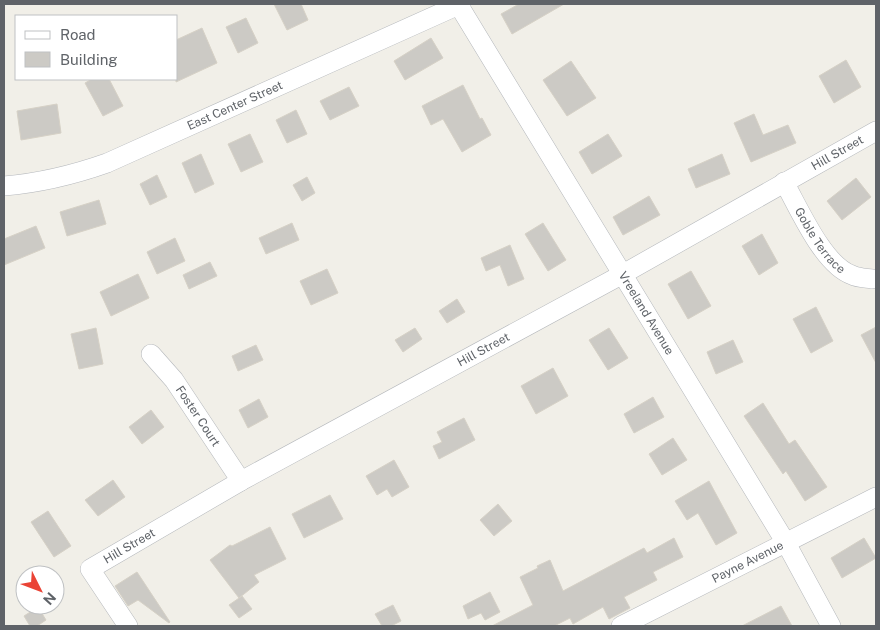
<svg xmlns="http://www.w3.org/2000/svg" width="880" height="630" font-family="'Public Sans',sans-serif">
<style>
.building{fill:#cccac5;stroke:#d6d1c6}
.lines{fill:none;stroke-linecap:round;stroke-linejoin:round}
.minor-casing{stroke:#b5b8bc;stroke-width:20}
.minor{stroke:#fff;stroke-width:19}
.labels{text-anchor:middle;stroke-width:5;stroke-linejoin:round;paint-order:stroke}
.street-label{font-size:12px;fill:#5f6368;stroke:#fff}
</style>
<rect width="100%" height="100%" fill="#f1efe8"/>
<g class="building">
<polygon points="274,4 301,4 308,20 287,30"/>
<polygon points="519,4 564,4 512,34 501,14"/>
<polygon points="246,18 258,43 238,53 226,27"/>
<polygon points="202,28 217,63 176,82 176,40"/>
<polygon points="431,38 443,58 405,80 394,61"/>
<polygon points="846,60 861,87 834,103 819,76"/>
<polygon points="571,61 596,98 567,116 543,80"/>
<polygon points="92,79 109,79 123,106 103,116 85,83"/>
<polygon points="463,85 480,119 482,118 491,135 462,152 443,119 431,125 422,106"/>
<polygon points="349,87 359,106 330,120 320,101"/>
<polygon points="57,104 61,133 21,140 17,111"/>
<polygon points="296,110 307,134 287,143 276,120"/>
<polygon points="754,114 763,135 788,125 796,143 751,162 734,123"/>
<polygon points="250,134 263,162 241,172 228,144"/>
<polygon points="608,134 622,156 592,174 579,152"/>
<polygon points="201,154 214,184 195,193 182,163"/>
<polygon points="722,154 730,174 696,188 688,169"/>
<polygon points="157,175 167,197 150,205 140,184"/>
<polygon points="307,177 315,193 302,201 293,185"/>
<polygon points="856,178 871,197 842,220 827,201"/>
<polygon points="649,196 660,215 623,235 613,217"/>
<polygon points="99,200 106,224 67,236 60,212"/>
<polygon points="292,223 299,240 266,254 259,238"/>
<polygon points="543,223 566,260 548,271 525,234"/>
<polygon points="36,226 45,248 4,265 4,239"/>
<polygon points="762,234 778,263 759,275 742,246"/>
<polygon points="175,238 185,261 157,274 147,252"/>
<polygon points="510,245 524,279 508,286 500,265 486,271 481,258"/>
<polygon points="210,262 217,276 189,289 183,275"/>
<polygon points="327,269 338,293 311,305 300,281"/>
<polygon points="691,271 711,306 688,319 668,284"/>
<polygon points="138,274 149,298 111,316 100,292"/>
<polygon points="457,299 465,312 447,323 439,311"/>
<polygon points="816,307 833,341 811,353 793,319"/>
<polygon points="876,327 876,363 861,335"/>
<polygon points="96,328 103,364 79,369 71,334"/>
<polygon points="415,328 422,339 403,352 395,340"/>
<polygon points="609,328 628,358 608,370 589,340"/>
<polygon points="733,340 743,362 716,374 707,352"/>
<polygon points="256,345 263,360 238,371 232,356"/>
<polygon points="553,368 568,396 536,414 521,386"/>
<polygon points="653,397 664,417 634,433 624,414"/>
<polygon points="259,399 268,417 248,428 239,410"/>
<polygon points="763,403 789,444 795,440 827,487 805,501 786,471 783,474 744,416"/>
<polygon points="151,410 164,427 142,444 129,427"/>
<polygon points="464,418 475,440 439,459 433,446 442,442 437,432"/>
<polygon points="673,438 687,460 662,475 649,454"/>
<polygon points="394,460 409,487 392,497 387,489 377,495 366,476"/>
<polygon points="113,480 125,497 98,516 85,500"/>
<polygon points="709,481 737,533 716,545 698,513 687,520 675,501"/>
<polygon points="330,495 343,519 304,538 292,514"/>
<polygon points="498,504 512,521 494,536 480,520"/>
<polygon points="48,511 71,546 54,557 31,522"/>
<polygon points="270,527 286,559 254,575 259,582 239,598 210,560 230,545 232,546"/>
<polygon points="674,538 683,557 653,572 657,580 624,597 630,608 609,619 603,607 573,624 570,618 554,626 492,626 533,605 520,577 538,568 537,566 550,560 563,591 644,548 647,553"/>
<polygon points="864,538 876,558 842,578 831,558"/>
<polygon points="137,572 170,622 169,623 138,600 128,606 115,586"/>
<polygon points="490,592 500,612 485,620 481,613 468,619 463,606"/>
<polygon points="242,596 252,609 239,618 229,605"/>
<polygon points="393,605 401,621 391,626 382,626 375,614"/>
<polygon points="781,606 792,626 742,626"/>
<polygon points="38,607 46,620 37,626 30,626 24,616"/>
</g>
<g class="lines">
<defs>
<g id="minor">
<path id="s1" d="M458 4 786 543 831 626"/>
<path id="s2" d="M784 182C799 208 823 265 852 275 858 278 865 278 872 279"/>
<path id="s3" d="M4 186C40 183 73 175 107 163L461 4"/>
<path id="s4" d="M151 354 174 380 241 481"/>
<path id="s5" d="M128 626 90 569 241 481 623 274 876 131"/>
<path id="s6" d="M621 626 876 497"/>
</g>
</defs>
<use href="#minor" class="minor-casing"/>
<use href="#minor" class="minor"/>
</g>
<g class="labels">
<g class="street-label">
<text dy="4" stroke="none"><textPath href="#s3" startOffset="246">East Center Street</textPath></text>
<text dy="4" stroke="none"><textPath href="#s5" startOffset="924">Hill Street</textPath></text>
<text dy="4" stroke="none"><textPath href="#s2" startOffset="69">Goble Terrace</textPath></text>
<text dy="4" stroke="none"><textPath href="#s1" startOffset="362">Vreeland Avenue</textPath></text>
<text dy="4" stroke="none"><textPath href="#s5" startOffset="519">Hill Street</textPath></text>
<text dy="4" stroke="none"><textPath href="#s4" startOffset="78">Foster Court</textPath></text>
<text dy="4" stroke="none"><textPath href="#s5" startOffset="114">Hill Street</textPath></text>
<text dy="4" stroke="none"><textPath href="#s6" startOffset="142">Payne Avenue</textPath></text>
</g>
</g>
<rect width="880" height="630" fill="none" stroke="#5f6368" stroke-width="10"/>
<rect x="15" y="15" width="162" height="65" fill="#ffffff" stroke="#bfc1c3"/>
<rect x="25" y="31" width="25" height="8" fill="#ffffff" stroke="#bfc1c3"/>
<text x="60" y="40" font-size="15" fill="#5f6368">Road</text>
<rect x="25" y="52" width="25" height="15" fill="#cccac5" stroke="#bfc1c3"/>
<text x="60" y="65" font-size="15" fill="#5f6368">Building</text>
<g transform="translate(40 590) rotate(132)"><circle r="24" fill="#ffffff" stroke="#bfc1c3"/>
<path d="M0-4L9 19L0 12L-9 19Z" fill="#ea4335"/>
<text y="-8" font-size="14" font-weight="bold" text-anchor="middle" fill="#5f6368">N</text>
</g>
</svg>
